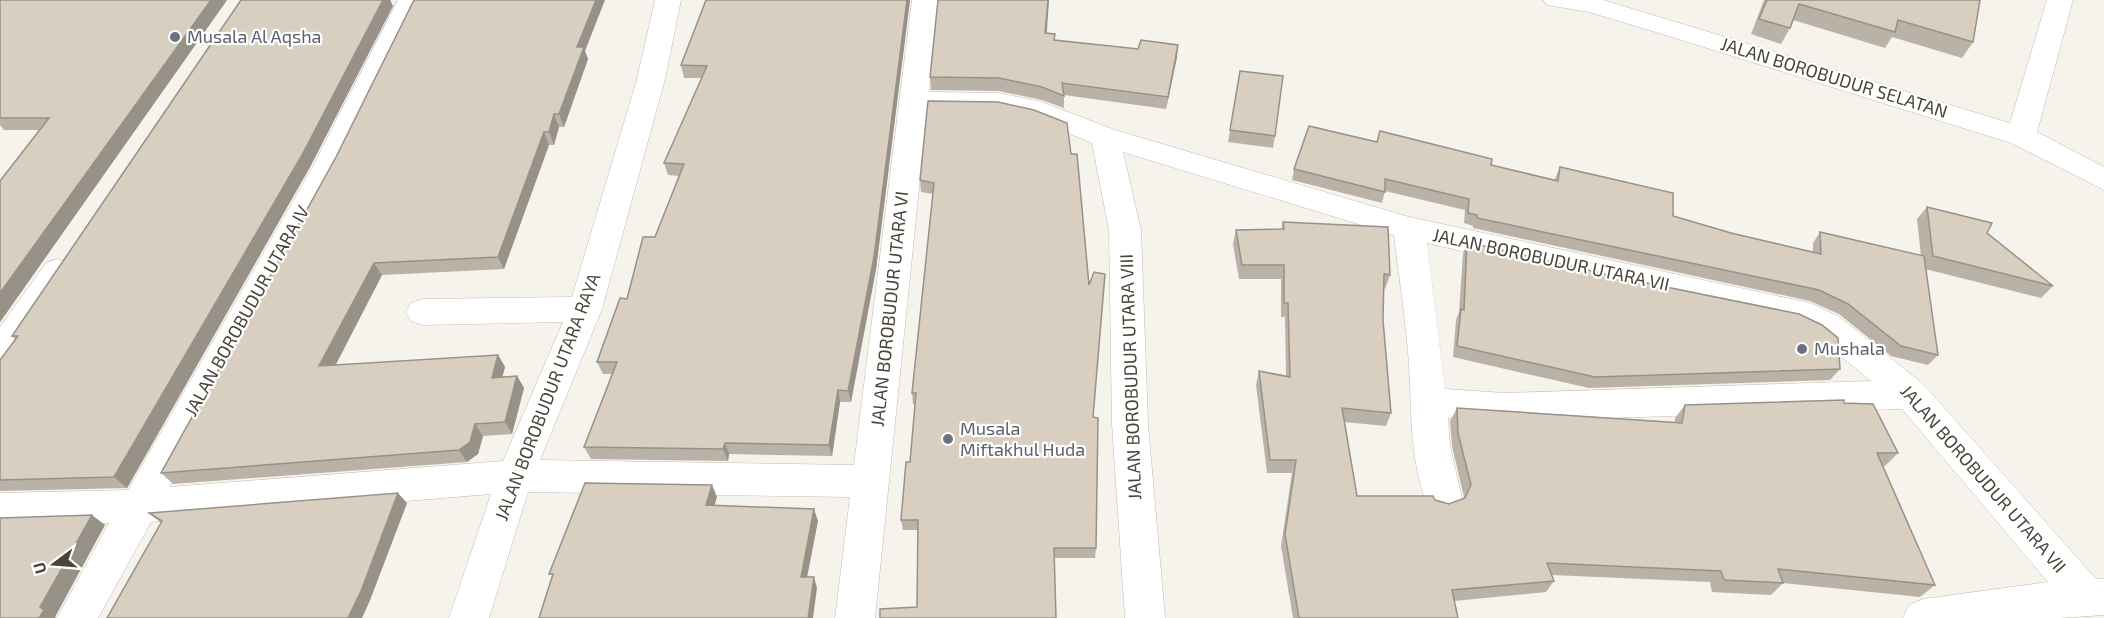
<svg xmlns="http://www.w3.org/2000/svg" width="2104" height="618" font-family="'Exo 2',sans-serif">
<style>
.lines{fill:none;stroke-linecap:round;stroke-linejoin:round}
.minor-casing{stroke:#c2bbae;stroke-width:1}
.minor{fill:#fff;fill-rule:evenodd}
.wall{fill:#bab2a6}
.shaded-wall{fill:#979187}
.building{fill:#d8cfc1;stroke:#979187;stroke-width:1.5}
.worship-dot{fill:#6b7280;stroke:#fff;stroke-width:2}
.labels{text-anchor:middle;stroke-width:4.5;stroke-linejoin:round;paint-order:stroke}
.worship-label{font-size:18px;fill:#5b616d;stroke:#fff;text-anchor:start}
.street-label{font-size:18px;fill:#4b4439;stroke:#fff}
</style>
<rect width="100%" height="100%" fill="#f6f3ec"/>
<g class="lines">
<defs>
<g id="minor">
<path d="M398 0H424L342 168 169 487 503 461 563 322 423 325 411 321 406 312 411 303 423 299 572 297 637 79 655 0H681L665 79 602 309 540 460 854 465 912 0H938L929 92 999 93 1042 102 1115 130 1409 217 1810 303 1838 316 1923 384 2096 579H2104V615L2060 618H1903L1909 605 1923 599 2048 582 1902 409 1505 421 1448 418 1450 446 1462 498 1456 510 1443 514 1430 510C1409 466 1412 411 1409 364 1406 321 1399 278 1394 235L1123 152 1141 230 1148 424 1165 618H1125L1112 424 1109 230 1092 143 1035 119 999 111 927 110 875 618H835L850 497 528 492 489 618H449L491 494 151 522 98 618H57L109 523 0 527V493L128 490 312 168ZM1427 243 1616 287 1791 323 1814 334 1871 381 1505 393 1445 389Z"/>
<polygon points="1543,0 1603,0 2010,123 2047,0 2073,0 2037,132 2104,167 2104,190 2011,143 1662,34 1589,12 1547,5"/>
<polygon points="57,259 68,263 73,271 12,363 0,366 0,327 46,263"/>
</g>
</defs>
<use href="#minor" class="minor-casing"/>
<use href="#minor" class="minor"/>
</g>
<g class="wall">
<polygon points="0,0 227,0 0,322 0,181 40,130 4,130 0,125"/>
<polygon points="241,0 390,0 393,6 310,167 127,488 0,491 0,360 15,339 12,336"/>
<polygon points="706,0 910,0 876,269 851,402 840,402 832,456 729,454 728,461 591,459 584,447 612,374 603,374 597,362 655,237 679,176 668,175 664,163 702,78 684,78 681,65"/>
<polygon points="938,0 1049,0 1047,33 1055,34 1055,40 1177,57 1166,109 1064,95 1064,108 1042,100 999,91 931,90 930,77"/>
<polygon points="1764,0 1980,0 1973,42 1962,58 1892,37 1885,48 1793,20 1790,28 1781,44 1751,34"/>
<polygon points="585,51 588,59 564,127 559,127 554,145 549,145 504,269 382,275 335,365 498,355 505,367 502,377 517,376 524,388 512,434 483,436 478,454 467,462 173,484 161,473"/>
<polygon points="1240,71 1275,136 1273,148 1228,142"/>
<polygon points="928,101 1094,417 1096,548 1095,558 1054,558 917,607 918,530 903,530 901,520 910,462 915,404 913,404 912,393 933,194 921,192 920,180"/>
<polygon points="1377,142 1491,165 1554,181 1560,167 1673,216 1731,233 1813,252 1813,243 1820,232 1921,256 1917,219 1927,207 1987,233 2053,286 2041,298 1925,269 1938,355 1928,365 1891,356 1839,314 1810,301 1473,228 1473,226 1464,223 1465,210 1385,191 1382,203 1292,180 1294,169"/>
<polygon points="1283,222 1390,275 1385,289 1383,288 1383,320 1391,413 1386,426 1344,422 1357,496 1435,500 1449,504 1464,499 1464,497 1452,446 1450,421 1457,408 1675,422 1675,418 1685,405 1844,403 1898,453 1885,466 1883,466 1935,585 1920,597 1783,583 1771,595 1712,592 1710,582 1552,575 1554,581 1546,592 1454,601 1458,618 1293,618 1281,546 1292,473 1267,473 1256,385 1259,371 1286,376 1285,317 1281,317 1281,279 1239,279 1233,244 1236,230 1281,229"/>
<polygon points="1467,242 1840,369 1830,380 1589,388 1453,357 1456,320 1459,312 1463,254"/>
<polygon points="407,503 370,600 362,618 107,618 161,523 149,513"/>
</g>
<g class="shaded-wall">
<polygon points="211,0 227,0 0,322 0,293"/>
<polygon points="383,0 390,0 393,6 310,167 127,488 114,477"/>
<polygon points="596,0 605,0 585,51 588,59 564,127 559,114 577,47"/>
<polygon points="907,0 910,0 876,269 851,402 848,391"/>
<polygon points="1048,0 1049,0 1045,46 1045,33"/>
<polygon points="1178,45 1177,57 1166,109 1168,97"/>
<polygon points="554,114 559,127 554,145 549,132"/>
<polygon points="544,132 549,145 504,269 498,257"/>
<polygon points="374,263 382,275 329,378 319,366"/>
<polygon points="498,355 505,367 499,390 492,378"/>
<polygon points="517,376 524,388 512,434 505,422"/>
<polygon points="838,390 840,402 832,456 829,445"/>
<polygon points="475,424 483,436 478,454 467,462 459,450"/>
<polygon points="725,443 729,454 728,461 723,449"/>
<polygon points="712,485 717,497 711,517 706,505"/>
<polygon points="398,493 407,503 370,600 362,618 348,618"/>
<polygon points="814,509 818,521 805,588 801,577"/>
<polygon points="92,515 105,525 55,617 56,618 39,618 40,607"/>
<polygon points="814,577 817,588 813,618 808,618"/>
</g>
<g class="building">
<polygon points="0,0 211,0 0,293 0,181 49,118 0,118"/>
<polygon points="241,0 383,0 302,155 114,477 0,480 0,360 18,336 12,336"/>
<polygon points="414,0 596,0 577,47 584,47 559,114 554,114 549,132 544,132 498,257 374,263 319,366 498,355 492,378 517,376 505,422 475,424 470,442 459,450 161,473 336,157"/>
<polygon points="706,0 907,0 874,257 848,391 838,390 829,445 725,443 723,449 584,447 617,362 597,362 620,298 627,299 643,237 655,237 684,164 664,163 707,66 681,65"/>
<polygon points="938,0 1048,0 1045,33 1055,34 1054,40 1138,49 1141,40 1178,45 1168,97 1062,83 1064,96 1042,87 999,78 930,77"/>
<polygon points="1767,0 1980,0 1973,42 1898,20 1895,32 1799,4 1790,28 1759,19"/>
<polygon points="1240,71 1283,76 1275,136 1230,130"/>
<polygon points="928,101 998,102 1034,110 1067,123 1071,154 1077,154 1089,285 1094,272 1105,274 1093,417 1098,418 1096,548 1054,548 1056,618 880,618 880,609 917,607 918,520 901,520 906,462 910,462 916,393 912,393 934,183 920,180"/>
<polygon points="1309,126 1377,142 1380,131 1492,159 1491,165 1558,181 1560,167 1673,193 1673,216 1731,233 1821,254 1820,232 1924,256 1938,355 1901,346 1848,304 1819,290 1477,218 1477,215 1468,213 1469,199 1385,179 1385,192 1294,169"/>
<polygon points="1927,207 1992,223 1987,233 2053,286 1933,256"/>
<polygon points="1283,222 1388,227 1390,275 1384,274 1383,320 1391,413 1342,408 1357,496 1433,496 1435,500 1449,504 1465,498 1471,485 1458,433 1457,408 1682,423 1685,405 1844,400 1844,403 1873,404 1898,453 1877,453 1935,585 1778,569 1783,583 1724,580 1721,571 1547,563 1554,581 1452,590 1458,618 1299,618 1285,534 1296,460 1270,460 1259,371 1290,377 1288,303 1284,303 1284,265 1242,265 1236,230 1284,229"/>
<polygon points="1467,242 1622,278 1799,314 1822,325 1838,338 1840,369 1595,377 1457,346 1461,309 1464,310"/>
<polygon points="585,483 712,485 706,505 814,509 801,577 814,577 808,618 539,618 553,574 549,574"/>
<polygon points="398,493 361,591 348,618 107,618 162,521 149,513"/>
<polygon points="92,515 40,607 44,610 39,618 0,618 0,518"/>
</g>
<g class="worship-dot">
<circle cx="175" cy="37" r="6"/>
<circle cx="1802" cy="349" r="6"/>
<circle cx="948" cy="439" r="6"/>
</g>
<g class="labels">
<g class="worship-label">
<text x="187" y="43">Musala Al Aqsha</text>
<text x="1814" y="355">Mushala</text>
<text x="960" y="435">Musala<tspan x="960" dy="21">Miftakhul Huda</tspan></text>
</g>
<g class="street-label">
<text transform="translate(1834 78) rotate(17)" y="6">JALAN BOROBUDUR SELATAN</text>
<text transform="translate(1551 260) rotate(12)" y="6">JALAN BOROBUDUR UTARA VII</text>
<text transform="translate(890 309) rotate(-84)" y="6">JALAN BOROBUDUR UTARA VI</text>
<text transform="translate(247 311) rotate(-61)" y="6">JALAN BOROBUDUR UTARA IV</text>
<text transform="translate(1131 377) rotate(-92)" y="6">JALAN BOROBUDUR UTARA VIII</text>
<text transform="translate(548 397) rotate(-69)" y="6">JALAN BOROBUDUR UTARA RAYA</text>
<text transform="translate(1983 479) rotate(49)" y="6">JALAN BOROBUDUR UTARA VII</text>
</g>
</g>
<g transform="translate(54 564) rotate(254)" stroke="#ffffff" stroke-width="4.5" paint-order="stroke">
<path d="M0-4.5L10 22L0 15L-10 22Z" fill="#4b4439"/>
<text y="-9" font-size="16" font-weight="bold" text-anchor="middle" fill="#4b4439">U</text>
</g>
</svg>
